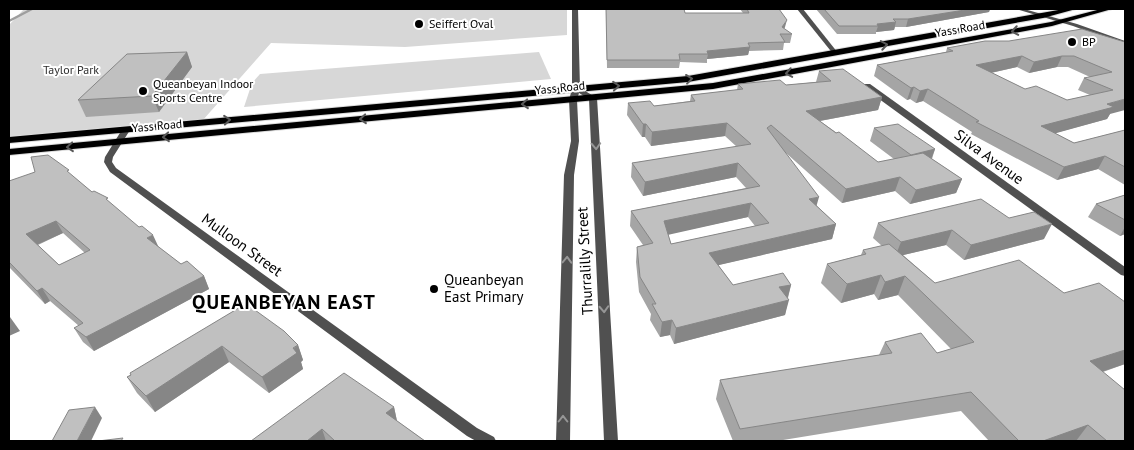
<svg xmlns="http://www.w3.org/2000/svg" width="1134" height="450" font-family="'PT Sans',sans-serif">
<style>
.green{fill:#d7d7d7}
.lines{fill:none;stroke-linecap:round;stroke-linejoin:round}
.stream{stroke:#9e9e9e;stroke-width:2.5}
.primary-casing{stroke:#dbdbdb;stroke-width:2}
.minor{fill:#505050;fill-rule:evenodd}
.primary{fill:#000;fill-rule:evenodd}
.wall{fill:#a5a5a5;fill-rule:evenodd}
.shaded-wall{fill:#868686}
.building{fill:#c0c0c0;stroke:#868686;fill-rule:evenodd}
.oneway{stroke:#595959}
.oneway2{stroke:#969696}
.poi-dot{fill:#000;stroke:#fff;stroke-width:2}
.labels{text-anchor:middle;stroke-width:4;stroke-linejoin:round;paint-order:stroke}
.far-poi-label{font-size:12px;fill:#000;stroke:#fff;text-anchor:start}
.far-street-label{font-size:12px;fill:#000;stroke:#fff}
.far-park-label{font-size:12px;fill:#2e2e2e;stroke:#fff}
.street-label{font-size:15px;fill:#000;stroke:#fff}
.poi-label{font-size:15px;fill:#000;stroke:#fff;text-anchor:start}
.district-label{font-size:20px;font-weight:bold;letter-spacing:1px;fill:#000;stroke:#fff}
</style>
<rect width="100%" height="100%" fill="#fff"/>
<g class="green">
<polygon points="24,9 567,9 567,35 405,47 271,43 203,120 9,138 9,25"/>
<polygon points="539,52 551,79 244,107 252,83 260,74"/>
</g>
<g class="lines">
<polyline class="stream" points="9,21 32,9"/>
<defs>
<g id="primary">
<polygon points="1064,9 1076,9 1043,18 688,82 9,143 9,137 688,76"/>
<polygon points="1101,9 1112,9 1052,26 713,89 9,155 9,149 713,83 1051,22"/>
</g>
</defs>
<use href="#primary" class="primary-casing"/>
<g class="minor">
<polygon points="572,9 578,9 580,88 597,98 618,441 604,441 589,99 579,93 577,100 579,141 574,175 570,441 556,441 564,175 571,141 569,100 572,89"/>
<polygon points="797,9 803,9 838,53 838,55 834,55"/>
<polygon points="1016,9 1024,9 1077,24 1125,41 1125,45 1073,26"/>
<polygon points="864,84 870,84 1125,267 1125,276 1121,275 864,88"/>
<polygon points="123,128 126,128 130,130 113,157 112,162 116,168 477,428 494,437 496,441 476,441 467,436 110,172 104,162 105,157"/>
</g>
<use href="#primary" class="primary"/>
</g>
<g class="wall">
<polygon points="606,9 685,13 743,13 740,9 779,9 785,27 784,29 792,34 790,43 784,43 783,50 749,51 748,55 707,59 707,63 680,62 679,68 607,68"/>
<polygon points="816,9 990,9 989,12 906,27 895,27 894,30 876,32 876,34 837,34"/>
<path d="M1125 42 1110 114 1107 119 1055 133 1074 143 1125 130V185L1098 169 1057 180 971 134 972 132 923 101 916 103 910 99 907 100 874 76 877 65 946 52 947 48ZM1017 67 1029 73 1057 67H1068L1090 77 1084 78 1078 90 1090 95 1067 100 1025 89 991 73Z"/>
<polygon points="187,52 192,67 159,112 86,117 78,100"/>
<path d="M819 71 882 97 878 110 820 121 878 162 894 159 870 141 874 128 935 149 932 159 962 179 956 193 910 204 895 191 842 203 786 153 817 206 836 224 832 239 718 265 733 285H791L788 298 785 315 674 344 670 335 660 337 650 320 651 314 639 292 636 262 637 247 643 245 630 226 631 211 746 188 736 177 643 196 631 177 632 163 737 147 725 136 651 146 645 137H642L627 115 628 103 654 106 690 101 691 95 737 90 738 84 786 85 816 82ZM748 217 755 226 671 244 668 234Z"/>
<path d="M71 175 92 192 110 203 159 248 181 264 204 276 209 289 94 351 83 342 74 328 79 326 50 301 45 304 9 267V181ZM63 233 85 253 59 265 38 245Z"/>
<polygon points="1125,195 1125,234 1120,236 1088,217 1096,204"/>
<polygon points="1009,218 1044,239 964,260 946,245 903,255 935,283 1064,293 1125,302 1125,364 1103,372 1125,441 989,441 961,411 777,441 733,441 716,399 720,380 879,355 885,342 937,353 951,349 898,295 878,300 874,294 841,303 821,283 827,264 861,255 863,250 882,246 873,238 878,223"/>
<polygon points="242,306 298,345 303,360 301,362 303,369 269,393 229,362 155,412 137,393 127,377"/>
<polygon points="394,407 397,421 425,441 251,441"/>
</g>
<g class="shaded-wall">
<polygon points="971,9 990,9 989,12 906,27 908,19"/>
<polygon points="787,20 785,27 780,35 782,27"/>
<polygon points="896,22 894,30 876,32 878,26 877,24"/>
<polygon points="750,47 748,55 707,59 708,54 707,51"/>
<polygon points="187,52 192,67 159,112 152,96"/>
<polygon points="1022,56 1017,67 972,77 976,65"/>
<polygon points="1062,56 1057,67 1029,73 1034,62"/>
<polygon points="914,87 910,99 907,100 911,88"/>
<polygon points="928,89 923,101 916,103 920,91"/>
<polygon points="882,97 878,110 803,124 806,111"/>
<polygon points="1125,99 1125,110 1110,114 1107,119 1035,139 1041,126 1107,104"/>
<polygon points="727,123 725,136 651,146 652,132"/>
<polygon points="643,124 646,124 645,137 642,137"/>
<polygon points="935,149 930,162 906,168 911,155"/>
<polygon points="1105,156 1098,169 1057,180 1064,167"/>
<polygon points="738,163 736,177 643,196 645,182"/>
<polygon points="900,177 895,191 842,203 846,189"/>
<polygon points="962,179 956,193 910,204 916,190"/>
<polygon points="819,197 815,211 809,199"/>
<polygon points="751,203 748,217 663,236 664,221"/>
<polygon points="56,221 63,233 34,246 26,234"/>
<polygon points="836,224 832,239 706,268 709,253"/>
<polygon points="1052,224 1044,239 964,260 971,245"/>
<polygon points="1125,227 1125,234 1120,236"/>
<polygon points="952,230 946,245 895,257 901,242"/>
<polygon points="153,235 159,248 147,238"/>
<polygon points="881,275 874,294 841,303 847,284"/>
<polygon points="204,276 209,289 94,351 86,337"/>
<polygon points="905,276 898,295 878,300 885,282"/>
<polygon points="791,285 787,300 779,287"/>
<polygon points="42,288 50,301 45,304 37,291"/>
<polygon points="789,300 785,315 674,344 676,328"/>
<polygon points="10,317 20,331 9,336 9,318"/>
<polygon points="672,320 670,335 660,337 662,322"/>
<polygon points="298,345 303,360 301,362 303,369 269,393 262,377"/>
<polygon points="222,346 229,362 155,412 146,396"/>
<polygon points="1125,350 1125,364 1077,380 1090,361"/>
<polygon points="95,407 102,418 91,441 77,441"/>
<polygon points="394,407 398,426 386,413"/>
<polygon points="1088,425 1076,441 1043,441"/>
<polygon points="322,429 326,441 307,441"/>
</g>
<g class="building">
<polygon points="606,9 684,9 685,13 749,13 747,9 779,9 787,20 782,27 792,34 780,34 785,42 748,43 750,47 707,51 708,54 679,54 680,60 607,60"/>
<polygon points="824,9 971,9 908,19 893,19 896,22 877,24 878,26 839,26"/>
<path d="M1082 29 1125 42V99L1107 104 1114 107 1041 126 1074 143 1125 130V167L1105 156 1064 167 976 122 979 121 928 89 920 91 914 87 911 88 877 65 953 51 947 48 985 41H1009ZM1022 56 1034 62 1062 56H1074L1112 72 1084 78 1113 90 1067 100 1036 86 1025 89 976 65Z"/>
<polygon points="187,52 152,96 78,100 127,54"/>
<path d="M843 69 882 97 806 111 836 133 839 132 878 162 923 153 962 179 916 190 900 177 846 189 771 125 767 128 819 197 809 199 836 224 709 253 733 285 783 273 791 285 779 287 789 300 676 328 672 320 662 322 652 304H656L640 277 637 247 653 243 631 211 760 186 738 163 645 182 632 163 751 144 727 123 652 132 646 124H643L628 103 650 101 654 106 695 101 691 95 743 89 738 84 780 80 786 85 831 81 819 71ZM751 203 769 223 671 244 664 221Z"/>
<polygon points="898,124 935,149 911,155 874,128"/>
<path d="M48 155 69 170 67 171 92 192 94 191 108 198 106 199 139 227 142 226 153 235 147 238 181 264 187 261 204 276 86 337 74 328 83 323 42 288 37 291 9 262V181L35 172 31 157ZM56 221 90 250 59 265 26 234Z"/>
<polygon points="1125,195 1125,220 1096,204"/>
<polygon points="981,199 1009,218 1034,212 1052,224 971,245 952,230 901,242 878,223"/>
<polygon points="889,244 935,283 1019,260 1064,293 1099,283 1125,302 1125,350 1090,361 1125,390 1125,441 1107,441 1088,425 1043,441 1019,441 971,392 740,429 720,380 892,353 885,342 921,333 937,353 974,342 905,276 885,282 881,275 847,284 827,264 866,254 863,250"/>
<polygon points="248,305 284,331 298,345 293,348 297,353 262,377 222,346 146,396 127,377 131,375 130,373 242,306"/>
<polygon points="344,373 394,407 386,413 425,441 335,441 322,429 307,441 251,441"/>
<polygon points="95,407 77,441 52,441 69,410"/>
<polygon points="123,438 121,441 98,441"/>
</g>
<defs><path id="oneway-chevron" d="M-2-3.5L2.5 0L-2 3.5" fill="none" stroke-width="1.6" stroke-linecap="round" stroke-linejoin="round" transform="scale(1.25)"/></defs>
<g class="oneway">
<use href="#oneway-chevron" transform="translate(1015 31) rotate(170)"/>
<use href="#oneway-chevron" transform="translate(884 45) rotate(-10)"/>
<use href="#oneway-chevron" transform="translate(789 73) rotate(170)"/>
<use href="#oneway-chevron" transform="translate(689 79) rotate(-7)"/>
<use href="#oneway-chevron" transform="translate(616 86) rotate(-5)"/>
<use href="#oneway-chevron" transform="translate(525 104) rotate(175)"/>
<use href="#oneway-chevron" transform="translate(363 119) rotate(175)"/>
<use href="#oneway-chevron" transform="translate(227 120) rotate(-5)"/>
<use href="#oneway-chevron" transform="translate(166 137) rotate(175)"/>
<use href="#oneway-chevron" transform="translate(70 147) rotate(175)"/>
</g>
<g class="oneway2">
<use href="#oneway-chevron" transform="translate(596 146) rotate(87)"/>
<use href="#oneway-chevron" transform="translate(567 260) rotate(-88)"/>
<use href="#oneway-chevron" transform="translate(604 309) rotate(87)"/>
<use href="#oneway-chevron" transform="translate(563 419) rotate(-90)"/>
</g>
<g class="poi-dot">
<circle cx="419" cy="24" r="5"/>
<circle cx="1072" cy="42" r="5"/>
<circle cx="143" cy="91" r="5"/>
<circle cx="434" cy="289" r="5"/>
</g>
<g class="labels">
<g class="far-poi-label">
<text x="429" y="28">Seiffert Oval</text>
<text x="1082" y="46">BP</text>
<text x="153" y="88">Queanbeyan Indoor<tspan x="153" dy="14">Sports Centre</tspan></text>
</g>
<g class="far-street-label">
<text transform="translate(960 29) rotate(-10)" y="4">Yass Road</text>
<text transform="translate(560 88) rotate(-6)" y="4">Yass Road</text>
<text transform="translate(157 126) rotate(-5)" y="4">Yass Road</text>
</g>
<g class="far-park-label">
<text x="71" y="74">Taylor Park</text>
</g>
<g class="street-label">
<text transform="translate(989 157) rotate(36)" y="5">Silva Avenue</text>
<text transform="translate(242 245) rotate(36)" y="5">Mulloon Street</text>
<text transform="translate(585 261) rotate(-93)" y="5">Thurralilly Street</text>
</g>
<g class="poi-label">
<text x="444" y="285">Queanbeyan<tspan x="444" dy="17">East Primary</tspan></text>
</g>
<g class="district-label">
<text x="284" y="309">QUEANBEYAN EAST</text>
</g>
</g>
<rect width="1134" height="450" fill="none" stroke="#000000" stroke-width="20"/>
</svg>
